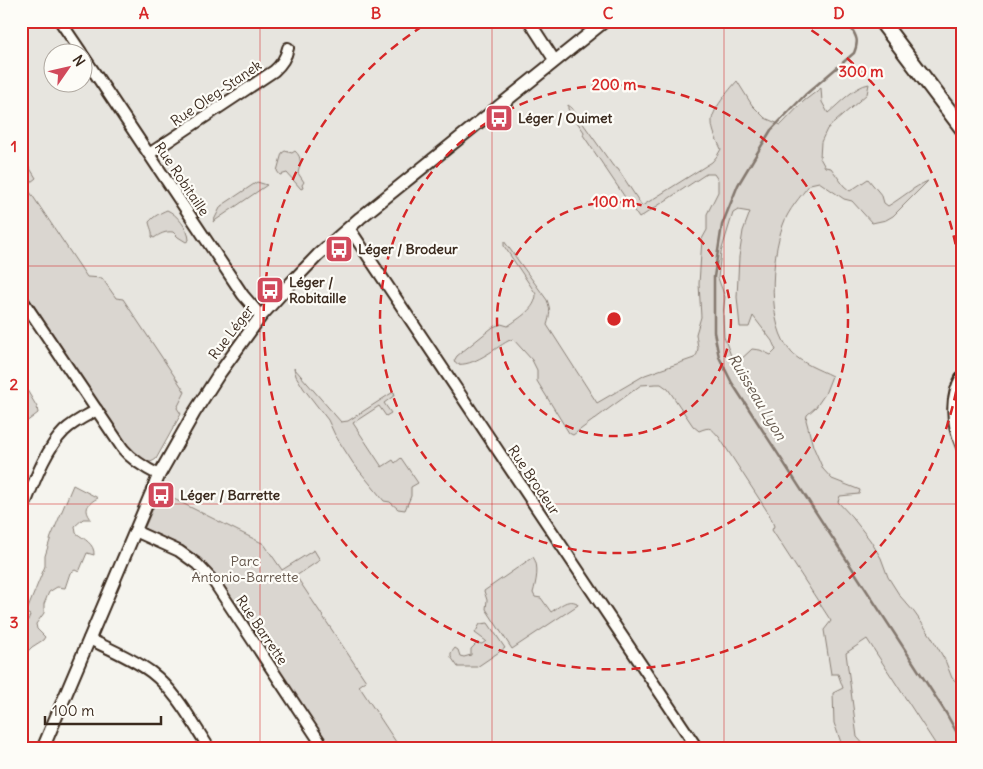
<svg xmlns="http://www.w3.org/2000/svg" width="983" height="769" font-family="Delius,sans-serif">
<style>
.built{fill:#e7e5df;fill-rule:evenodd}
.green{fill:#dad6d0;stroke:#8a8077;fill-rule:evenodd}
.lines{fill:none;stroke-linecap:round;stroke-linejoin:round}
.stream{stroke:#84786e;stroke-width:2.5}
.minor-casing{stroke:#3b2a1e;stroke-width:14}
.tertiary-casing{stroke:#3b2a1e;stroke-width:15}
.secondary-casing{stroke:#3b2a1e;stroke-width:18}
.minor{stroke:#fdfcf7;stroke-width:10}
.tertiary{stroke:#fdfcf7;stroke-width:11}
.secondary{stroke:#fdfcf7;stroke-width:14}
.grid{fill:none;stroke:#d62828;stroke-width:1;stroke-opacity:0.55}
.ring{fill:none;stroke:#d62828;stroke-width:2.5;stroke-dasharray:9 6}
.labels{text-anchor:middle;stroke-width:4.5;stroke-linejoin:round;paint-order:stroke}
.street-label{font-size:14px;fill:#3b2a1e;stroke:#fdfcf7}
.poi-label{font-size:14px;font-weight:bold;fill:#3b2a1e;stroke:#fdfcf7;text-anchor:start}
.park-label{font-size:14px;fill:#63554a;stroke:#fdfcf7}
.water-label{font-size:15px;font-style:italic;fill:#65584d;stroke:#fdfcf7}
.centre{fill:#d62828;stroke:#fdfcf7;stroke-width:2.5}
.ring-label{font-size:15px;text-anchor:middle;font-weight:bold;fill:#d62828;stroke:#fdfcf7;stroke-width:4.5;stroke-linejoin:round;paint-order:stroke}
.neatline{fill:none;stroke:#d62828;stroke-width:2}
.grid-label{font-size:16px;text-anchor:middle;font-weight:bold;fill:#d62828}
</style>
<rect width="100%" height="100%" fill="#f5f4ee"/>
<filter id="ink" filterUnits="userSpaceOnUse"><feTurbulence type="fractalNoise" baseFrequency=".02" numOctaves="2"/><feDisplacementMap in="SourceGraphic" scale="10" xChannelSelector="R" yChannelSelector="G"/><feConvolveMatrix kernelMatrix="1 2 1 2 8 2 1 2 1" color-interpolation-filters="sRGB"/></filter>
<g filter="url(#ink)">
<path class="built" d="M21 21H962V748H400L264 544 160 492 192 430 87 277 21 180ZM52 52H82V82H52Z"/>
<g class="green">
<path d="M737 81 752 105 765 118 781 125 804 101 821 88 822 102 828 113C839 104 855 86 869 84L867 94 827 129 821 142 820 158 825 167 831 168 844 186 850 191 868 179 882 196 884 203 888 206C902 198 913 187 928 181L893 216 886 220 872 223 852 201 844 199 819 182 810 184C801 196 788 210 783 225 771 258 766 326 792 353 803 364 818 369 832 376L825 394 816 407 807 415 806 420 813 446 823 469 832 479 860 490 859 494 840 496 838 502 852 517 870 540 881 558 888 577 900 596 914 612 931 636 945 660 952 678 959 684 962 688V748H938L867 639 846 653 857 737 867 748H843L834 723 833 693 843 688 838 674H831L824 630 831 621 772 530 774 526 769 514 719 437C711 428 711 426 699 431L693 426 668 389 661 384H656L641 385 573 435 569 433 537 381V370L532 360 513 339 508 341C494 349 473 367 456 364L454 361 457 356 493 327 501 324 508 326C519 318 536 309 536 294L504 246V241L547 300C551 310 550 315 547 325L597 403 645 375 694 358 697 354 698 348 696 334 701 317 699 284 702 239 707 230V214L718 192V180L714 174H706L639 218 583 135 584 132 568 109V105L572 108 613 166 618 169 642 206 712 162 717 156 721 149C717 140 712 131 712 122 711 111 729 90 737 81ZM738 210 750 212 743 231 739 257 737 297 740 327H749L753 316 772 341 776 350 771 355 760 350 752 349 738 362 733 361 724 337 723 315 725 297 718 278 721 252 733 213Z"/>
<path d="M285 151 292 153 295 151C303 158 300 165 298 173L304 182 302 185 303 188 301 189 287 173 280 175 277 171 282 153Z"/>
<path d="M21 154 36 178 26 186 87 277 102 278 116 298 123 299 185 392 177 408 181 414 156 459C145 468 136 455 128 446L21 286Z"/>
<polygon points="257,182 267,185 213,222 221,206"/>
<path d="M167 210C177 214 189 230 189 240L186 242 178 237 173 232C165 231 160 234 154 238L152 237C153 231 150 228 149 222 154 216 160 213 167 210Z"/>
<polygon points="294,368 341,422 348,421 390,394 394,392 395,395 384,403 391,413 386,416 379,406 353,423 382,467 393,460 395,463 401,458 418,483 411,487 411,496 405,510 398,509 390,502 384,501 353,463 335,435 328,420 304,389 296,376"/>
<polygon points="21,380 37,407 38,413 21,426"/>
<path d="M73 485 98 498C88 503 83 509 91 519H83L75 526 76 533C84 539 95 544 94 555L87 553 79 572 75 570 70 573 65 588 57 587 49 592 44 604V613L36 624 37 629 45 637 43 640 32 647 21 658V637L30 615 26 613 45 566V556L51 537Z"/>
<polygon points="160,492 264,544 282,570 314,550 320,560 296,576 366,681 359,686 400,748 330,748 220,584 146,531 145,527"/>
<path d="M533 557C540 566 536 582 533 593L535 597 541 598 551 612C559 607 567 598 577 603L578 605 512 649 486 609 487 600 484 591Z"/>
<polygon points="488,623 505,648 477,667 458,667 451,657 451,653 455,648 458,650 460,656 464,657 471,655 471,649 477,643 482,644 486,641 475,633 480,624"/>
</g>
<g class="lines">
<path class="stream" d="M850 26C857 37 859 41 854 53L805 95 771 130 738 185 722 225 714 277V332L719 357 732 383 946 713 957 733 962 748"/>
<defs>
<g id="minor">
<polyline points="60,21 81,52"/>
<polyline points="529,21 555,61"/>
<polyline points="82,54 243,295 261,316"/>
<path d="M149 154 274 71C282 64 286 58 288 48"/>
<polyline points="349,228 697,748"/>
<path d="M21 298 123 449C133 461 145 468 159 475"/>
<path d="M962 376C949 399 952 424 962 447"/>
<path d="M21 514C32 488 44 451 64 431 73 422 86 416 97 410"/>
<polyline points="135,531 179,551 197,564 214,582 324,748"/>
<path d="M89 639C110 649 132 658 151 672 176 691 192 722 209 748"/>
</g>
<polyline id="tertiary" points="43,748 159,475 194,413 219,374 261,316 291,283 318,255 360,218 605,21"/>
<polyline id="secondary" points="881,21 962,128"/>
</defs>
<use href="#minor" class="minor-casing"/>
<use href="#tertiary" class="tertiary-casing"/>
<use href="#secondary" class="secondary-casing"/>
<use href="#minor" class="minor"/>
<use href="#tertiary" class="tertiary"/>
<use href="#secondary" class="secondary"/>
</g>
</g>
<path class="grid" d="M260 21V748M492 21V748M724 21V748M21 266H962M21 504H962"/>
<g class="ring">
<circle cx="614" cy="319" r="117"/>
<circle cx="614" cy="319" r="234"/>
<path d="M961 362A350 350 0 1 1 429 22M799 22A350 350 0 0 1 961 276"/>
</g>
<defs>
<symbol id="bus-square" viewBox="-11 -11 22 22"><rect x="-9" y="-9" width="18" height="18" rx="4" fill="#d1495b" stroke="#fdfcf7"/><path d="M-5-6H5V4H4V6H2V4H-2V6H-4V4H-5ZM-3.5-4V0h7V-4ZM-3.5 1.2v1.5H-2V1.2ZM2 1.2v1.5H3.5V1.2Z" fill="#fff"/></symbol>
</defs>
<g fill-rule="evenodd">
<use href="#bus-square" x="483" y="102" width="32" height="32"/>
<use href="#bus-square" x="323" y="233" width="32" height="32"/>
<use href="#bus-square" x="254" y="274" width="32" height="32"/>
<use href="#bus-square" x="145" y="479" width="32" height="32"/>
</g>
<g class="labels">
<g class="street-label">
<text transform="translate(216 93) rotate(-34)" y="5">Rue Oleg-Stanek</text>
<text transform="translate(182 179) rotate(56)" y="5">Rue Robitaille</text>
<text transform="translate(231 332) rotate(-53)" y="5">Rue Léger</text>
<text transform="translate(534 480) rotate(56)" y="5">Rue Brodeur</text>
<text transform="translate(262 630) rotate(56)" y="5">Rue Barrette</text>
</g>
<g class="poi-label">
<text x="518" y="123">Léger / Ouimet</text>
<text x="358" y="254">Léger / Brodeur</text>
<text x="289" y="287">Léger /<tspan x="289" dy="16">Robitaille</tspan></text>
<text x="180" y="500">Léger / Barrette</text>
</g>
<g class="park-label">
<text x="245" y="566">Parc<tspan x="245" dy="16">Antonio-Barrette</tspan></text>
</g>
<g class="water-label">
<text transform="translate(757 397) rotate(59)" y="5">Ruisseau Lyon</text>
</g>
</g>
<circle cx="614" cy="319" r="8" class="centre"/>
<g class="ring-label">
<text x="861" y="77">300 m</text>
<text x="614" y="90">200 m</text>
<text x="614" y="207">100 m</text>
</g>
<rect width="983" height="769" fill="none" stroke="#fdfcf7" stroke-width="55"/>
<g transform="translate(68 68) rotate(56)"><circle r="24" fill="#fdfcf7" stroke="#afa8a0"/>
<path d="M0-4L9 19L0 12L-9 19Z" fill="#d1495b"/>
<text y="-8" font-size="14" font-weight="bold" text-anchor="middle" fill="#3b2a1e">N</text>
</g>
<path d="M45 716v8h116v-8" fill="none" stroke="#3b2a1e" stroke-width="2.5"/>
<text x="52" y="716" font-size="15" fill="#3b2a1e" stroke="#fdfcf7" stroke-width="4" paint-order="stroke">100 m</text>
<rect x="28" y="28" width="928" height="714" class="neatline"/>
<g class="grid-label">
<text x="144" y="19">A</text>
<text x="376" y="19">B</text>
<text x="608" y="19">C</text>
<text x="839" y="19">D</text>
<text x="14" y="152">1</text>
<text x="14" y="390">2</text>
<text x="14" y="628">3</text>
</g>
</svg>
